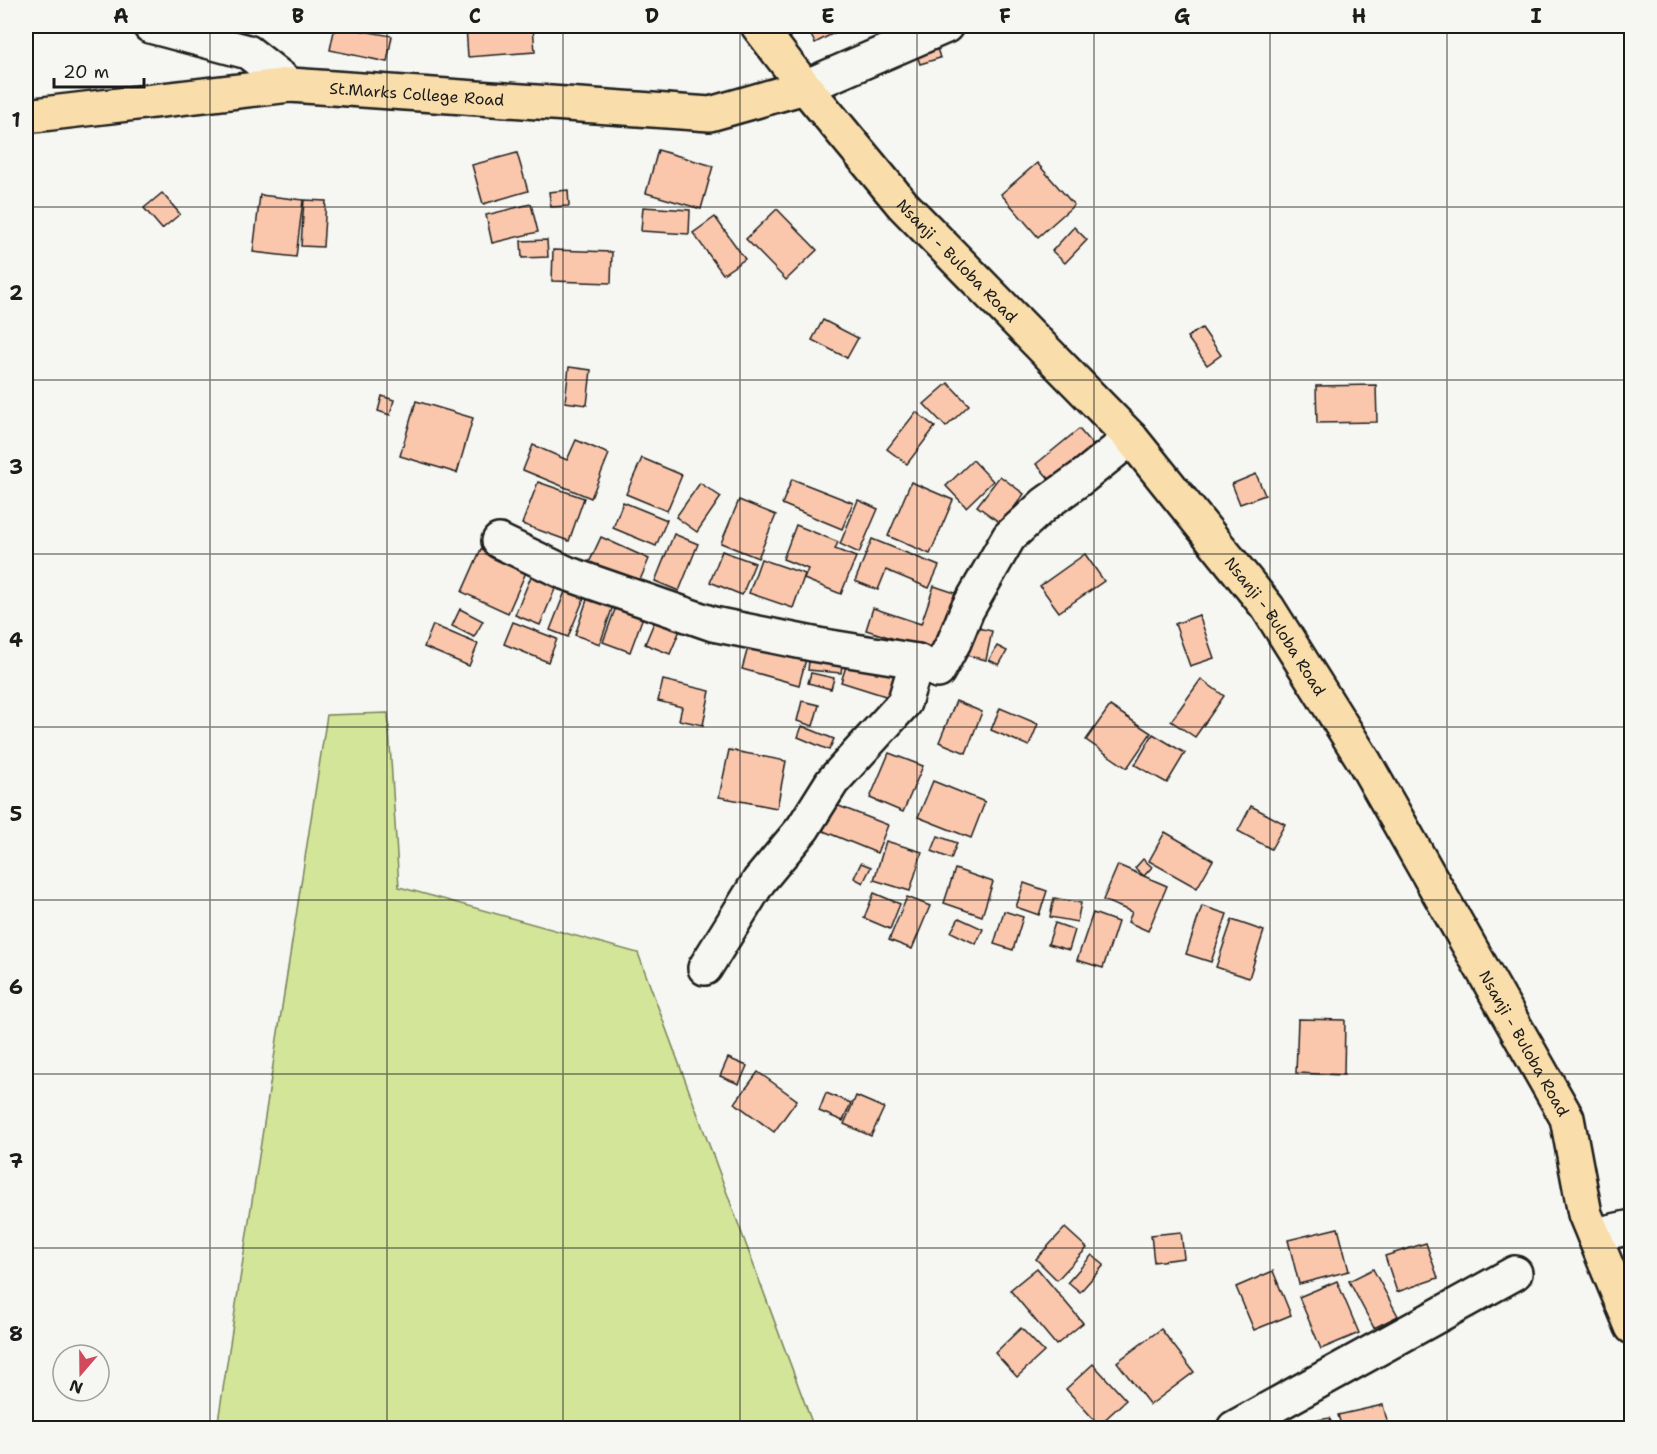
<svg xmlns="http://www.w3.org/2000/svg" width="1657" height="1454" font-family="'Shantell Sans',sans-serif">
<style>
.green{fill:#d2e599;stroke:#77805a;stroke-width:1.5}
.building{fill:#fbc7ac;stroke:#1c1c1c;stroke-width:1.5}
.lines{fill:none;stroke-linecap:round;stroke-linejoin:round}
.minor-casing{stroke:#1c1c1c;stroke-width:38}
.major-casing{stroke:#1c1c1c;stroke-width:38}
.minor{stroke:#f6f6f2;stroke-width:33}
.major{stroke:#f9deab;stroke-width:33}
.grid{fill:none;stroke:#1c1c1c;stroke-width:1.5;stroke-opacity:0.55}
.labels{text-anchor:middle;stroke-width:4.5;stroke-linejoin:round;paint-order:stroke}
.street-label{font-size:16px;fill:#1c1c1c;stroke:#f6f6f2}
.neatline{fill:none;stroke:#1c1c1c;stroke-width:2}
.grid-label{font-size:20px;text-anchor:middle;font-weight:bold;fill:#1c1c1c}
</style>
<rect width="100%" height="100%" fill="#f6f6f2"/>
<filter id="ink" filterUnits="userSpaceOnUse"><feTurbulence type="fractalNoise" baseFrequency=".0167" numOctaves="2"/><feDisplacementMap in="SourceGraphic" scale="12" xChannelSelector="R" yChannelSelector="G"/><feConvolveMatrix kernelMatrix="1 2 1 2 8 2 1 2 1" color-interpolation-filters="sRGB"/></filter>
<g filter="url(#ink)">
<polygon class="green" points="388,713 399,887 638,953 814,1428 512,1428 502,1426 502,1428 217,1428 327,715"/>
<g class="building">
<polygon points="335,26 392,36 387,62 330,50"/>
<polygon points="466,26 533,26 535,52 468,57"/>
<polygon points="806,26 836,26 838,31 815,43"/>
<polygon points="934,38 940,58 920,64 913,44"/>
<polygon points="658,150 713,166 701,209 646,193"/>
<polygon points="517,153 528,191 483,204 472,165"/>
<polygon points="1037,163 1074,205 1038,237 1001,194"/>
<polygon points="568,190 569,206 551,207 549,192"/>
<polygon points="162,193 180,214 162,229 144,208"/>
<polygon points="260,195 303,200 296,257 253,252"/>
<polygon points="304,200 326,201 323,247 301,246"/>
<polygon points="531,204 538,232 492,243 486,215"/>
<polygon points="643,207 690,210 689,234 641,231"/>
<polygon points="777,209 817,250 786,280 746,239"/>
<polygon points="715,217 745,259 723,274 693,233"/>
<polygon points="1074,227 1087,240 1065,263 1052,251"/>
<polygon points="547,240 548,257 522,258 521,241"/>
<polygon points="553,250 612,252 611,283 552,281"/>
<polygon points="823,320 858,338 847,358 812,340"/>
<polygon points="1202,328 1221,355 1207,365 1187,337"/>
<polygon points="569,367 591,370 587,405 565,402"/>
<polygon points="948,383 969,405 946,427 924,404"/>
<polygon points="1376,385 1377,422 1317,423 1316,386"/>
<polygon points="382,396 394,400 390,415 378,411"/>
<polygon points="416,401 473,418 457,473 400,456"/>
<polygon points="916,412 935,427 907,464 887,449"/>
<polygon points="1079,429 1096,449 1053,483 1036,464"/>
<polygon points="576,440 609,454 591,498 523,470 533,445 567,460"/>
<polygon points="642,458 682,475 667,511 626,494"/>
<polygon points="973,460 993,481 966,507 946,486"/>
<polygon points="1256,474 1265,495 1240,504 1232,484"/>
<polygon points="1000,476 1024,494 1002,524 977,506"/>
<polygon points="792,479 853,503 842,529 782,504"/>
<polygon points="538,482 584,498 569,541 522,524"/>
<polygon points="911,482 953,500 930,554 888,536"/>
<polygon points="700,483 721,497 697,532 676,517"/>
<polygon points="739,500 776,515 758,558 721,543"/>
<polygon points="858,500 878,509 859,553 840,544"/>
<polygon points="623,502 667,520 656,546 613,528"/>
<polygon points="796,525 838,542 835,549 856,557 841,594 804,579 808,569 783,559"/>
<polygon points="674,534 698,544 679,591 655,581"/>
<polygon points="601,537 649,559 637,587 588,565"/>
<polygon points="872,539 939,566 929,588 886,570 878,590 855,581"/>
<polygon points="481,549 527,570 508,613 462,592"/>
<polygon points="722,551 755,563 742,595 710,582"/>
<polygon points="1085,554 1104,581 1059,612 1040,586"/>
<polygon points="761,559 805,574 793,608 749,593"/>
<polygon points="535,567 560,577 540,625 515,615"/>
<polygon points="568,584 587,591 568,637 550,630"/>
<polygon points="934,586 955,593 936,652 866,630 873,608 921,624"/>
<polygon points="591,588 616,597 600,644 575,635"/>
<polygon points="617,604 644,614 630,652 603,642"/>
<polygon points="460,609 483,621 474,637 452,626"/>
<polygon points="658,613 683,623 670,654 645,644"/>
<polygon points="1199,615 1214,658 1190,666 1175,624"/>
<polygon points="513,622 557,639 548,662 504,644"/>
<polygon points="433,625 478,644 469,666 424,647"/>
<polygon points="973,627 992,631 986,660 966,655"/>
<polygon points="752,633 809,648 799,685 742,669"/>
<polygon points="997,646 1007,651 999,665 989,660"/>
<polygon points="810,652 843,655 841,673 808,670"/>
<polygon points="850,654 904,671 895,699 841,682"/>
<polygon points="811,673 834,678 831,689 808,683"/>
<polygon points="1201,679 1224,696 1195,737 1171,721"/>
<polygon points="663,680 710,691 703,725 679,720 682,707 658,701"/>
<polygon points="802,701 819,705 813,726 797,721"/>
<polygon points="956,701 982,712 966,753 939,742"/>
<polygon points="1110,706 1151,733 1127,768 1086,740"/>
<polygon points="1000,708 1038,724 1029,746 991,730"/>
<polygon points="802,726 834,739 829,750 798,737"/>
<polygon points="1153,734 1185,753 1167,783 1135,765"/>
<polygon points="729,750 786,761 777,808 719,797"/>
<polygon points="889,753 923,766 903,812 870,798"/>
<polygon points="933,781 985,802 971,838 918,817"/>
<polygon points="831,803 888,825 877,853 821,830"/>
<polygon points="1251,806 1285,824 1271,849 1238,831"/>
<polygon points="1165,832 1213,860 1197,888 1149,861"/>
<polygon points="938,836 957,843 951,859 932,851"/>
<polygon points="886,841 922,852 910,891 874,880"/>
<polygon points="1143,859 1152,867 1144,876 1135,868"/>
<polygon points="861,863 871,867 863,883 854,878"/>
<polygon points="1118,865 1167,886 1148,931 1128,922 1132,912 1103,900"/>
<polygon points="955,869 993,882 982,916 944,903"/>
<polygon points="1024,883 1047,891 1039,915 1016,907"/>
<polygon points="874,893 900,904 890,929 864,918"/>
<polygon points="907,897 930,906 912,949 889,940"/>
<polygon points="1054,898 1081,903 1077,922 1050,917"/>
<polygon points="1202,906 1227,914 1211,962 1186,954"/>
<polygon points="1004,911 1023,917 1013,950 994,944"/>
<polygon points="1093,913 1118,922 1103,968 1077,960"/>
<polygon points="959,918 983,929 976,944 951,932"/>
<polygon points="1232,920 1264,931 1249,978 1216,967"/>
<polygon points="1055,923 1075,930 1069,950 1048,944"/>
<polygon points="1298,1019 1345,1020 1344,1075 1296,1073"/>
<polygon points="728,1058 747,1066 739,1084 720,1076"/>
<polygon points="758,1072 797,1100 774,1132 735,1103"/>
<polygon points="826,1093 851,1103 843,1121 819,1111"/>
<polygon points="856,1096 884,1108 871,1136 844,1124"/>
<polygon points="1065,1228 1087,1248 1057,1280 1036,1259"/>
<polygon points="1338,1228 1349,1271 1299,1284 1288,1240"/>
<polygon points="1181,1232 1184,1258 1154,1262 1151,1235"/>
<polygon points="1426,1243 1438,1278 1397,1292 1385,1256"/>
<polygon points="1092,1255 1104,1265 1080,1292 1068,1282"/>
<polygon points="1037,1268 1083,1323 1056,1345 1010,1290"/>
<polygon points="1373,1269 1398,1316 1374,1328 1349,1281"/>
<polygon points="1273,1271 1291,1315 1254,1330 1236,1287"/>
<polygon points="1337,1281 1359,1333 1321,1349 1299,1297"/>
<polygon points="1021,1328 1044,1352 1017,1377 995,1353"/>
<polygon points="1161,1329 1194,1372 1150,1405 1117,1362"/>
<polygon points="1093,1364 1126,1400 1099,1425 1066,1389"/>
<polygon points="1383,1405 1389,1428 1342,1428 1338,1415"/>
<polygon points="1284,1411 1287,1428 1264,1428"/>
<polygon points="1330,1418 1332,1428 1291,1428 1291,1424"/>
</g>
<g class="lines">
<defs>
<g id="minor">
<polyline points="150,26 248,52 290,85"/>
<polyline points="805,87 946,26"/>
<polyline points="499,541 566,573 713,624 818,645 917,661"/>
<polyline points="705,968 759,881 803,828 832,782 904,703 917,661 938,671 954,642 967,610 1009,537 1045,504 1084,476 1131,438"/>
<polyline points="1594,1235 1632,1227"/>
<polyline points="1234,1428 1515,1273"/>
</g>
<g id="major">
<path id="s1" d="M758 26 805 87 903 205 1131 438 1268 608 1364 761 1567 1118 1585 1214 1632 1327"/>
<path id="s2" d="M26 116 290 85 710 114 805 87"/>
</g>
</defs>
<use href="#minor" class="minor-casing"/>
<use href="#major" class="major-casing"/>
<use href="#minor" class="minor"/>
<use href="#major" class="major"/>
</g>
</g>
<path class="grid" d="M210 26V1428M387 26V1428M563 26V1428M740 26V1428M917 26V1428M1094 26V1428M1270 26V1428M1447 26V1428M26 207H1632M26 380H1632M26 554H1632M26 727H1632M26 900H1632M26 1074H1632M26 1248H1632"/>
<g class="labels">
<g class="street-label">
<text dy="6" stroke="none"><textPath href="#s2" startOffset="393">St.Marks College Road</textPath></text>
<text dy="6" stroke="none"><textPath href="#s1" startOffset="308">Nsanji - Buloba Road</textPath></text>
<text dy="6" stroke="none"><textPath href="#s1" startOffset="794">Nsanji - Buloba Road</textPath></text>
<text dy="6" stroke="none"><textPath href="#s1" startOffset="1280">Nsanji - Buloba Road</textPath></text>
</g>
</g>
<rect width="1657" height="1454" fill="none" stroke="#f6f6f2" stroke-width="66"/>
<g transform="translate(81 1373) rotate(200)"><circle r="28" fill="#f6f6f2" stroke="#9f9f9c" stroke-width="1.5"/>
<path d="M0-4.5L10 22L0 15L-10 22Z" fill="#d1495b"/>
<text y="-9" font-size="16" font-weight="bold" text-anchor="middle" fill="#1c1c1c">N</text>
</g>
<path d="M54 78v9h90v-9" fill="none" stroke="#1c1c1c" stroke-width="3"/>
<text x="63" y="78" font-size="18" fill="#1c1c1c" stroke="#f6f6f2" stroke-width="4.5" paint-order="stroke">20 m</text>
<rect x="33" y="33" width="1591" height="1388" class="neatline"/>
<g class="grid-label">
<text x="121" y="23">A</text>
<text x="298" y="23">B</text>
<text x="475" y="23">C</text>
<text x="652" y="23">D</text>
<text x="828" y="23">E</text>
<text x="1005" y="23">F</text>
<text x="1182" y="23">G</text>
<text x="1359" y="23">H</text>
<text x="1536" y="23">I</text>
<text x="16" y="127">1</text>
<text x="16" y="300">2</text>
<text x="16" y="474">3</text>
<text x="16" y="647">4</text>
<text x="16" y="821">5</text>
<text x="16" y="994">6</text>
<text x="16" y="1168">7</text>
<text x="16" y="1341">8</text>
</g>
</svg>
